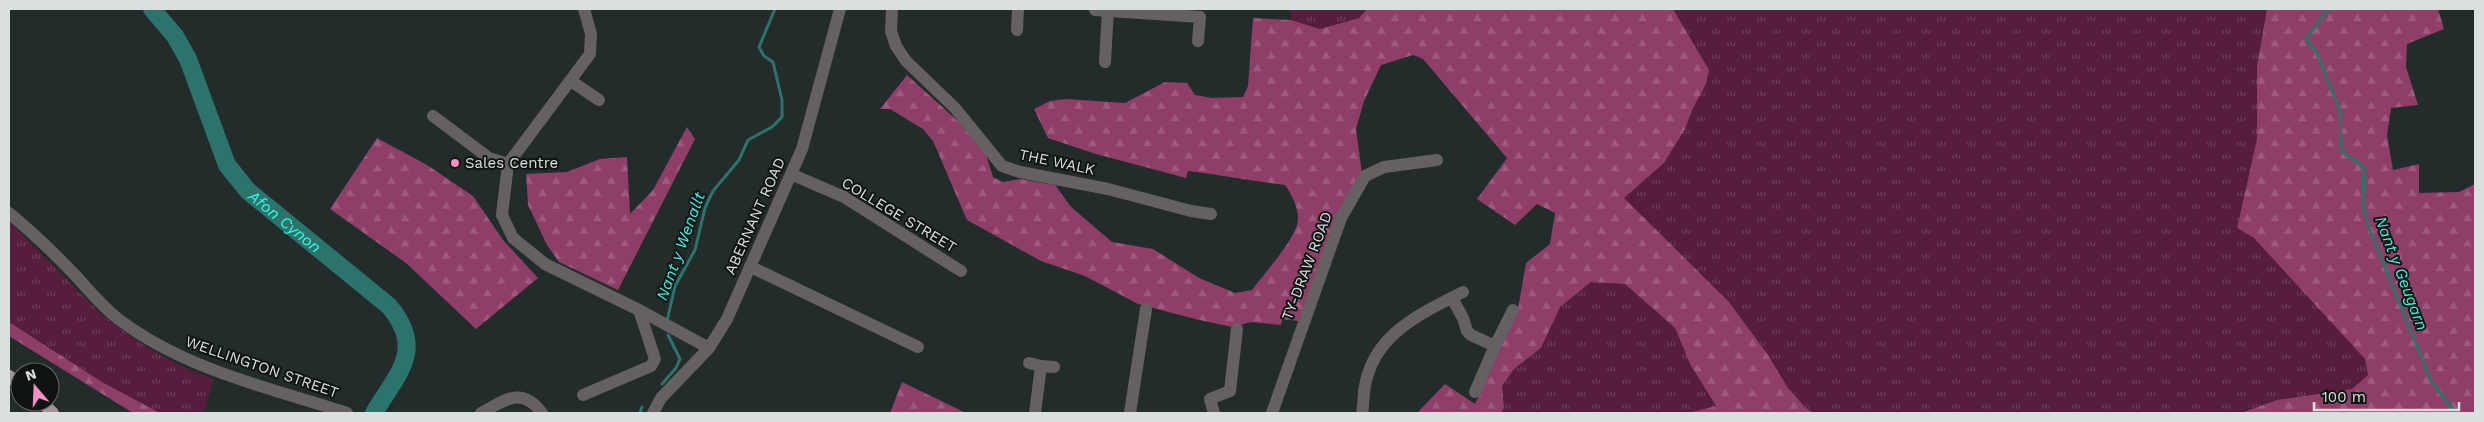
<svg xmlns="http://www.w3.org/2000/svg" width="2484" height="422" font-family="'Work Sans',sans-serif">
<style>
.grass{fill:url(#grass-tufts)}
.forest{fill:url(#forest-firs)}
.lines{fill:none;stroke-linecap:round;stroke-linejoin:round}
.stream{stroke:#2c746b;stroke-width:3}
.river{stroke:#2c746b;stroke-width:18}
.minor{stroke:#656062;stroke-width:12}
.major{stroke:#9e9498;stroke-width:12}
.poi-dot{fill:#fb8fc4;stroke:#0f1413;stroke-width:2}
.labels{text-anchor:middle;stroke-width:4;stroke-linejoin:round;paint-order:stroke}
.street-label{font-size:15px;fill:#d9e0df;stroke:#0f1413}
.poi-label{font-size:15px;fill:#d9e0df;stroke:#0f1413;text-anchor:start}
.water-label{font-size:16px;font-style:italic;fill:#30fbe6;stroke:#0f1413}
</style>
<defs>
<pattern id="grass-tufts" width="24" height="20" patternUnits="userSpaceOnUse" patternTransform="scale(1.25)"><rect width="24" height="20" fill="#561d3c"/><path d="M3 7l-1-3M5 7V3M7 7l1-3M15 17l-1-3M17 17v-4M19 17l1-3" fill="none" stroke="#6e3e58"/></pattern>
<pattern id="forest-firs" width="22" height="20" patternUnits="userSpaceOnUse" patternTransform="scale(1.25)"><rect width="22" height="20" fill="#8f3e68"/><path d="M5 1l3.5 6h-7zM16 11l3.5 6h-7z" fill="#9e5a7d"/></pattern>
</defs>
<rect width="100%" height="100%" fill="#222d2b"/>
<g class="grass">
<polygon points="1290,9 1367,9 1359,18 1320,29 1291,20"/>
<polygon points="1673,9 2267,9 2257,65 2257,139 2237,228 2254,237 2365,359 2368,375 2352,389 2277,400 2241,413 1814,413 1807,409 1788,388 1768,355 1729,302 1624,198 1664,163 1685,129 1693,108 1706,84 1709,70"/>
<path d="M9 221 100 313C134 341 170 363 211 378L213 380 204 413H160L102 382 9 322Z"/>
<polygon points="1591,282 1625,284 1675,328 1690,364 1716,406 1688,413 1501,413 1504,408 1502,386 1514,369 1541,348 1560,307"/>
</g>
<g class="forest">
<path d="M1367 9H1673L1709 70 1706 84 1693 108 1685 129 1664 163 1624 198 1729 302 1768 355 1788 388 1807 409 1814 413H1688L1716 406 1690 364 1675 328 1625 284 1591 282 1560 307 1541 348 1514 369 1502 386 1504 408 1501 413H1417L1445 384 1475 404 1518 309 1526 263 1550 244 1555 213 1537 204 1515 225 1477 199 1507 158 1423 59 1413 55 1381 65 1364 101 1356 129 1362 174 1298 321 1282 319 1281 325 1251 322 1232 327 1195 319 1138 304 1085 276 1041 261 967 220 933 141 923 129 890 109H880L907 75 960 123 986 155 993 177 1003 182 1020 179 1055 185 1071 207 1112 242 1153 249 1199 278 1235 293 1252 290C1264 274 1291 244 1297 225 1301 212 1292 195 1285 185 1252 181 1221 175 1188 171L1186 178 1096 154 1048 138 1034 109 1050 101 1066 99 1125 103 1165 82 1187 83 1195 95 1212 98 1243 97 1248 86 1253 18 1291 20 1320 29 1359 18Z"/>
<polygon points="2267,9 2438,9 2444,29 2407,44 2406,67 2418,105 2391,108 2387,135 2393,170 2419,164 2419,193 2459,192 2475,184 2475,413 2241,413 2277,400 2352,389 2368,375 2365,359 2254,238 2237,228 2257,139 2257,65"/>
<polygon points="687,127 695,139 618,290 559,262 547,245 528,205 526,174 567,172 600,159 627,157 630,214 653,190"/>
<polygon points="377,138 427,165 473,196 503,240 538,278 476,329 406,263 330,209"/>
<polygon points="9,322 102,382 160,413 133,413 9,336"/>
<polygon points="902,382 966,413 890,413"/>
</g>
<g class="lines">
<g class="stream">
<polyline points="2328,9 2306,39 2316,51 2340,111 2341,151 2364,167 2363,207 2370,230 2431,381 2456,413"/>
<polyline points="667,321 675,286 695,250 705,208 713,191 739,160 748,140 772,127 782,117 782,100 773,62 764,56 759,47 775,9"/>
<polyline points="662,384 676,368 680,359 668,335"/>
<polyline points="640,413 642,407"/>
</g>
<path class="river" id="s1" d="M152 9 175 36 188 59 227 165 248 191 389 306C426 350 397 374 374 413"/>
<g class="minor">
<polyline points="584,9 591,34 590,54 508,164 502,215 513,238 545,264 639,310 709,348"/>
<polyline points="892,9 891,31 896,46 906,61 955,108 1002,166 1020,172 1108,189 1191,211 1211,214"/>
<polyline points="1095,10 1200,17 1198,41"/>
<polyline points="1017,30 1018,9"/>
<polyline points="1105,62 1108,9"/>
<polyline points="571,81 599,100"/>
<polyline points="433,116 489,158 508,164"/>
<polyline points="793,175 844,197 961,271"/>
<path d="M9 213C32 232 54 253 75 275 90 291 103 308 121 321 187 370 270 388 347 413"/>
<polyline points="751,267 918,347"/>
<polyline points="1452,298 1463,318 1467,331 1471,335 1495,346 1513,310"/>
<polyline points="1029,363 1041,366"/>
<polyline points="1475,392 1495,346"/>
<polyline points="583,395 651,366 655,359 639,310"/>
<path d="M481 413C504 401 521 385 542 413"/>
<polyline points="653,413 661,398 709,348 727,319 802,149 840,9"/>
<polyline points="1035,413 1041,366 1054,367"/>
<polyline points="1130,413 1146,309"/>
<polyline points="1214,413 1210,399 1230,391 1237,329"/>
<polyline points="1272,413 1341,218 1365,176 1384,167 1437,160"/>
<path d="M1362 413C1364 404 1363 395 1365 386 1374 334 1420 314 1463 292"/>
</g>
<g class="major">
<polyline points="9,376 20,385"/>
<polyline points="41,402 53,413"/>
</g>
</g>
<circle class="poi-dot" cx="455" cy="163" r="5"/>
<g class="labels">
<g class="street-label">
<text transform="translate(1057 162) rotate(12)" y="5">THE WALK</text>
<text transform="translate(899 215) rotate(31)" y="5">COLLEGE STREET</text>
<text transform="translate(755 216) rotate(-66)" y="5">ABERNANT ROAD</text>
<text transform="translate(1307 266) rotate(-69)" y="5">TY-DRAW ROAD</text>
<text transform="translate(262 367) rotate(19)" y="5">WELLINGTON STREET</text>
</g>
<g class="poi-label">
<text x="465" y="168">Sales Centre</text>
</g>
<g class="water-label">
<text dy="6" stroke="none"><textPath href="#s1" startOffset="256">Afon Cynon</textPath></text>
<text transform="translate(680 246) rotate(-70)" y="6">Nant y Wenallt</text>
<text transform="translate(2402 273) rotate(69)" y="6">Nant y Geugarn</text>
</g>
</g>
<rect width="2484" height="422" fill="none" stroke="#d9e0df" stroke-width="20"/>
<g transform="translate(35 387) rotate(341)"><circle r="24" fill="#0f1413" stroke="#606665"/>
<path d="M0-4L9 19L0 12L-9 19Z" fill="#fb8fc4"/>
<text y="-8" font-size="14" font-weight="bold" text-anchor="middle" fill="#d9e0df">N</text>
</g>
<path d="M2314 402v8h145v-8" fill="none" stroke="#d9e0df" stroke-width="2.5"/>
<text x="2322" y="402" font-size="15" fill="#d9e0df" stroke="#0f1413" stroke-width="4" paint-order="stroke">100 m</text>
</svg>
